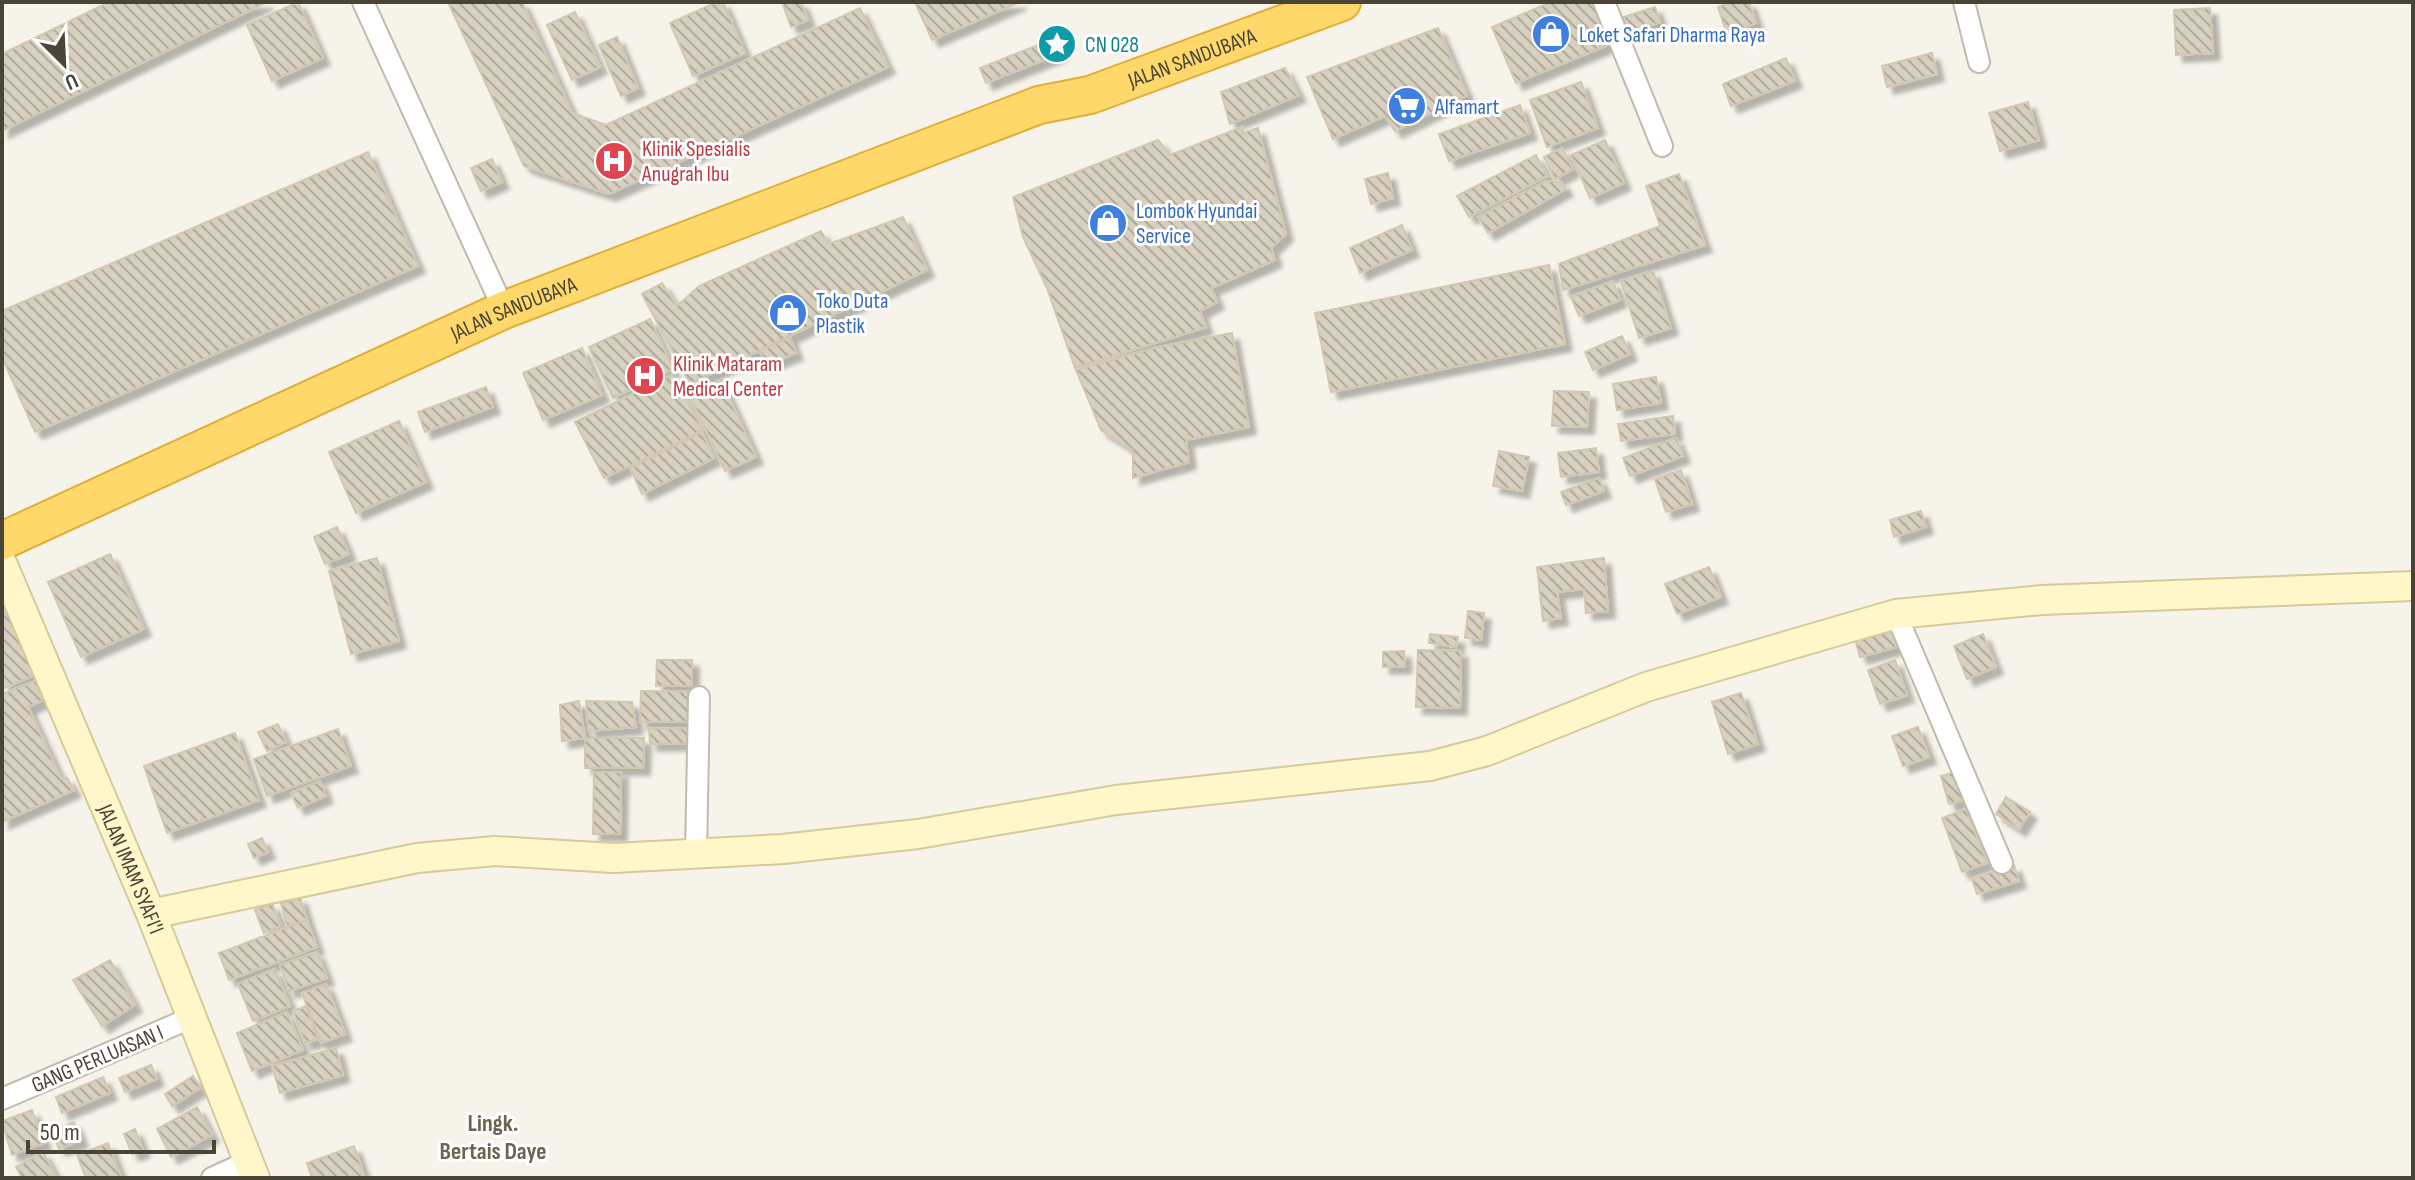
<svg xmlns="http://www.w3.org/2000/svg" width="2415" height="1180" font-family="'Sofia Sans Condensed',sans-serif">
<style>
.building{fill:url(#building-back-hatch);stroke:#d2c8b2;stroke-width:2;filter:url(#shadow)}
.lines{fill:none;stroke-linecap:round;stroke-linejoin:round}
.street-casing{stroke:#c1bbac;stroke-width:24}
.secondary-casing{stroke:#d6ca99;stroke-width:32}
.highway-casing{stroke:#e1af38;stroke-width:40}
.street{stroke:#fff;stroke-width:20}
.secondary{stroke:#fff6ca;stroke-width:28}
.highway{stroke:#ffd86b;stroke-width:36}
.labels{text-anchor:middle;stroke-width:6;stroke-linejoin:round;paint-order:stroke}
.shop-label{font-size:22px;fill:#366cbe;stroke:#fff;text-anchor:start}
.culture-label{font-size:22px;fill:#0d838f;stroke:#fff;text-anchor:start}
.street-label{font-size:22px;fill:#4a4438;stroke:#fff}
.health-label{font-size:22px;fill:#be3a42;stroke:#fff;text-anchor:start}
.neighbourhood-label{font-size:24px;font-weight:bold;fill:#6d634f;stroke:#fff}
</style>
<defs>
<pattern id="building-back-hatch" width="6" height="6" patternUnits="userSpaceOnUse" patternTransform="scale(2)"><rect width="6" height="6" fill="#d7cfbf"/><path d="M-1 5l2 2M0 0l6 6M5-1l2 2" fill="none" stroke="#b0aa9c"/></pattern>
<filter id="shadow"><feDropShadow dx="7" dy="7" stdDeviation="2" flood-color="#0004"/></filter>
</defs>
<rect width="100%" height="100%" fill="#f5f3ea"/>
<g class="building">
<polygon points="109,2 267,2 2,131 2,54"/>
<polygon points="298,2 323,58 272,81 247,25"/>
<polygon points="448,2 522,2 572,113 606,125 860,8 888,67 609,194 524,166"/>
<polygon points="717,2 723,2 745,53 693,76 670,23"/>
<polygon points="782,2 801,2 808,20 791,27"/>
<polygon points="915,2 1020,2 932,40"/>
<polygon points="1551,2 1598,2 1615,42 1516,83 1492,27"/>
<polygon points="1731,2 1749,2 1756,23 1727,34 1718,7"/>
<polygon points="1655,7 1660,22 1626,33 1621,18"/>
<polygon points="2210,8 2213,53 2176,55 2174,10"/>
<polygon points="575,12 600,67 572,80 547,25"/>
<polygon points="1438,28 1467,95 1395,131 1385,116 1333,139 1307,77"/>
<polygon points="617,37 638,88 621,96 599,45"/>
<polygon points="1053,39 1059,54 986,83 980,68"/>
<polygon points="1932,53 1937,74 1887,87 1882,66"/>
<polygon points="1786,58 1795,81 1731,106 1723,84"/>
<polygon points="1285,68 1299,95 1230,124 1221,92"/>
<polygon points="1581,82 1598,128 1547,147 1530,100"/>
<polygon points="2028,102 2039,140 2000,151 1989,113"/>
<polygon points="1520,105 1530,133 1449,161 1439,134"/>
<polygon points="1242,127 1243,133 1258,128 1286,234 1271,248 1275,260 1211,288 1217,302 1200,311 1206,327 1075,368 1047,288 1023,237 1013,197 1158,140 1170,155"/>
<polygon points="1605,140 1624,183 1590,198 1571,155"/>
<polygon points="1562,148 1573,169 1555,179 1544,157"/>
<polygon points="368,152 418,266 35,432 2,357 2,311"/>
<polygon points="1536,155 1547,176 1469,217 1457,196"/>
<polygon points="492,159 502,182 481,191 471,168"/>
<polygon points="1388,173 1393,198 1371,204 1365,179"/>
<polygon points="1679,174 1705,245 1563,290 1559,264 1660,226 1646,186"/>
<polygon points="1546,181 1561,182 1566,189 1488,233 1478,217"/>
<polygon points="903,217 927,270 690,384 642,294 662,283 677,306 699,286 821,231 829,244"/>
<polygon points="1402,225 1412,250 1360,273 1350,248"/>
<polygon points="1549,265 1565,344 1331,392 1315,313"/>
<polygon points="1653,271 1671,328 1639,338 1621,281"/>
<polygon points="1613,281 1620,300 1579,316 1571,297"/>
<polygon points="650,319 673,369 613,398 589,347"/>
<polygon points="1232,333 1249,427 1186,440 1189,462 1133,478 1133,450 1101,430 1076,370 1154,348"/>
<polygon points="1622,336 1630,354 1593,370 1585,352"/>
<polygon points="790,338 796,353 766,365 760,351"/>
<polygon points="582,348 602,395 543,420 523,373"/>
<polygon points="673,374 703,430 604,478 575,422"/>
<polygon points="1656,377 1661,403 1617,410 1613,384"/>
<polygon points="721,380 756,457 725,471 689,394"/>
<polygon points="486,387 493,407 425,432 418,412"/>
<polygon points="1554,391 1589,392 1587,427 1552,426"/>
<polygon points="1673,416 1675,434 1621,441 1618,424"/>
<polygon points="399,421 426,482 356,513 329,452"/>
<polygon points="702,432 714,458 642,494 630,468"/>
<polygon points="1676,438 1683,456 1630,476 1623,458"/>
<polygon points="1596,448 1599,472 1561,477 1558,453"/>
<polygon points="1499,451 1529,457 1522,491 1493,486"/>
<polygon points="1681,470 1692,504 1666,512 1655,479"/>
<polygon points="1599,478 1604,491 1566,505 1561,492"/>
<polygon points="1921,511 1926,527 1894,537 1890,520"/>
<polygon points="337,527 349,554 325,564 314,537"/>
<polygon points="110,554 144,629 81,657 48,582"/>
<polygon points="377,558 399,641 351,654 329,571"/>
<polygon points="1604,558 1608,611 1586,613 1584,589 1557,592 1561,618 1543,621 1537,567"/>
<polygon points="1709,567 1721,597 1677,614 1665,584"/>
<polygon points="2,588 37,674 2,689"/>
<polygon points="1468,611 1484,613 1481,640 1465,638"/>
<polygon points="1896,628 1900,646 1860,657 1855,639"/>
<polygon points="1430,634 1458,637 1456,647 1429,643"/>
<polygon points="1983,634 1996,667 1967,679 1954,646"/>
<polygon points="1418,650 1461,651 1460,708 1416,707"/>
<polygon points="1404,651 1405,666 1383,667 1383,652"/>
<polygon points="657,660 692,660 692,686 656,686"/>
<polygon points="1895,660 1907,695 1880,704 1868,670"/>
<polygon points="43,678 50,697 28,707 61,779 67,778 74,790 2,822 2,694"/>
<polygon points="641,691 697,692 693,722 640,722"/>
<polygon points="1741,693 1758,744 1728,754 1712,702"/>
<polygon points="579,701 585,738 562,741 560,705"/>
<polygon points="586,701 632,702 636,727 589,731"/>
<polygon points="278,724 286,742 267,751 258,732"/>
<polygon points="1918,727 1929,757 1903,766 1892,736"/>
<polygon points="693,728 693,743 650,744 649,729"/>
<polygon points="338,729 351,766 267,796 254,759"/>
<polygon points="235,733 259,800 167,833 144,766"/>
<polygon points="585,738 644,738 643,768 585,768"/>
<polygon points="1961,771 1968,799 1949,804 1941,776"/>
<polygon points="594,772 621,772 620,834 593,834"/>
<polygon points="320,781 326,796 298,808 291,793"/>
<polygon points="2006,797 2030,812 2019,829 1996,814"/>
<polygon points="1966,809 1987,863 1962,872 1942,818"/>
<polygon points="262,838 268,852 254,858 248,844"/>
<polygon points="2014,865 2019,881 1977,894 1972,879"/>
<polygon points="300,897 307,920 287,926 281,903"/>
<polygon points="272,904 281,926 264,933 255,910"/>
<polygon points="307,920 317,947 229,980 219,953"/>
<polygon points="317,952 327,978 289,991 280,965"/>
<polygon points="110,960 135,1005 102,1026 73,980"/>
<polygon points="275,969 290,1006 253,1021 238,984"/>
<polygon points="326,984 345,1034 321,1043 302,993"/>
<polygon points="306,1006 318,1039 305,1043 293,1011"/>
<polygon points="287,1012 303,1050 252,1071 237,1033"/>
<polygon points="336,1048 343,1075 280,1093 272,1066"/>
<polygon points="151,1065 157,1079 125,1092 119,1078"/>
<polygon points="193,1076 200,1088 172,1106 165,1094"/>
<polygon points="103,1077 110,1093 62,1113 56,1097"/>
<polygon points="197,1107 212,1135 171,1157 157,1129"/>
<polygon points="32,1110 44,1143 12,1155 2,1121"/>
<polygon points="74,1122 81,1140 59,1149 52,1131"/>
<polygon points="135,1129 143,1150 132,1154 124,1134"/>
<polygon points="108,1143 121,1177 86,1178 77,1155"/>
<polygon points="354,1146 365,1178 312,1178 307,1163"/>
<polygon points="43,1152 57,1178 22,1178 16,1167"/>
</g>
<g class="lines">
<defs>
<g id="street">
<polyline points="363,2 504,310"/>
<polyline points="1604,2 1662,146"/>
<polyline points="1964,2 1979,62"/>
<polyline points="1896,614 2002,863"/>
<polyline points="696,855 699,697"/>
<polyline points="2,1099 193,1017"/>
<polyline points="212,1178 249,1161"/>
</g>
<g id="secondary">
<path id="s1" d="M2 563 151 914 255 1178"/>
<polyline points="151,914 417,858 495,851 614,858 783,849 918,834 1116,800 1430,766 1487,751 1646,687 1896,614 2042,600 2413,586"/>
</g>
<g id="highway">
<path id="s2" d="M2 541 504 310 1039 105 1090 95 1342 2"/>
</g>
</defs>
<use href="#street" class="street-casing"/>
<use href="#secondary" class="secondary-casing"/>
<use href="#highway" class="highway-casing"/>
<use href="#street" class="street"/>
<use href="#secondary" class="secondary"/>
<use href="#highway" class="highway"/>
</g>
<defs>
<symbol id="shop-disc" viewBox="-11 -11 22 22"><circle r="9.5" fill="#3f7fe0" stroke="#fff"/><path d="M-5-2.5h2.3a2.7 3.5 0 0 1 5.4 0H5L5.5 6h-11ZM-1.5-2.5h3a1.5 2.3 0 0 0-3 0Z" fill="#fff"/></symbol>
<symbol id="sight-disc" viewBox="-11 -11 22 22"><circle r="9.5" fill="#0f9aa8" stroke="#fff"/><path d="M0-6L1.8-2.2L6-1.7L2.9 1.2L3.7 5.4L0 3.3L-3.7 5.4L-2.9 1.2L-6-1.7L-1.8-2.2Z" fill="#fff"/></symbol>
<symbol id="supermarket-disc" viewBox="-11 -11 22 22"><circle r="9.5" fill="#3f7fe0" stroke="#fff"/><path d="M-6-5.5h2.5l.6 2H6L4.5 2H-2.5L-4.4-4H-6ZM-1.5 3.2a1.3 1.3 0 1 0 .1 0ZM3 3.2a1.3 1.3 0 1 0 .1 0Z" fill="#fff"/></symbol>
<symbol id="hospital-disc" viewBox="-11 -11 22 22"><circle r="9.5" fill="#e0444e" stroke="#fff"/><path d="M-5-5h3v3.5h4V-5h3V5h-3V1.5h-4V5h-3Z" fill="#fff"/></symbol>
</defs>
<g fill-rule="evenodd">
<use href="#shop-disc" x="1529" y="12" width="44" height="44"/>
<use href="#sight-disc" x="1035" y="22" width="44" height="44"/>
<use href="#supermarket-disc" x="1385" y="84" width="44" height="44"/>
<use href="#hospital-disc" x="592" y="139" width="44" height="44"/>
<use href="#shop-disc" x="1086" y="201" width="44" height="44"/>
<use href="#shop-disc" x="766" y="291" width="44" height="44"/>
<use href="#hospital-disc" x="623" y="354" width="44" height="44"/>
</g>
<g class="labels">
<g class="shop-label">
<text x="1579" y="42">Loket Safari Dharma Raya</text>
<text x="1435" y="114">Alfamart</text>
<text x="1136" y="218">Lombok Hyundai<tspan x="1136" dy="25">Service</tspan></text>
<text x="816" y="308">Toko Duta<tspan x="816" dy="25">Plastik</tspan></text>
</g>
<g class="culture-label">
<text x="1085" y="52">CN 028</text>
</g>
<g class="street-label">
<text dy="8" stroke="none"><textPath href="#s2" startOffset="1286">JALAN SANDUBAYA</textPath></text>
<text dy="8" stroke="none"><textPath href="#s2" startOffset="562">JALAN SANDUBAYA</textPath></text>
<text dy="8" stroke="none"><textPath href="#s1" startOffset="332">JALAN IMAM SYAFI'I</textPath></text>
<text transform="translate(97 1058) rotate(-23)" y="8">GANG PERLUASAN I</text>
</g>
<g class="health-label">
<text x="642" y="156">Klinik Spesialis<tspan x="642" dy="25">Anugrah Ibu</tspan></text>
<text x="673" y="371">Klinik Mataram<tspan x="673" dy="25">Medical Center</tspan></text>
</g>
<g class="neighbourhood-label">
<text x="493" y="1131">Lingk.<tspan x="493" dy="28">Bertais Daye</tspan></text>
</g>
</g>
<rect width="2415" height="1180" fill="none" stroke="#4a4438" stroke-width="8"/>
<g transform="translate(64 64) rotate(156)" stroke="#ffffff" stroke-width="6" paint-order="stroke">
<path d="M0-6L14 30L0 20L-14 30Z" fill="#4a4438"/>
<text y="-12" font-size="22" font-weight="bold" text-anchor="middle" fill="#4a4438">U</text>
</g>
<path d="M28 1140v12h186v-12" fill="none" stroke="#4a4438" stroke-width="4"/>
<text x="40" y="1140" font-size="24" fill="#4a4438" stroke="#ffffff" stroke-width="6" paint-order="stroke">50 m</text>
</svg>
